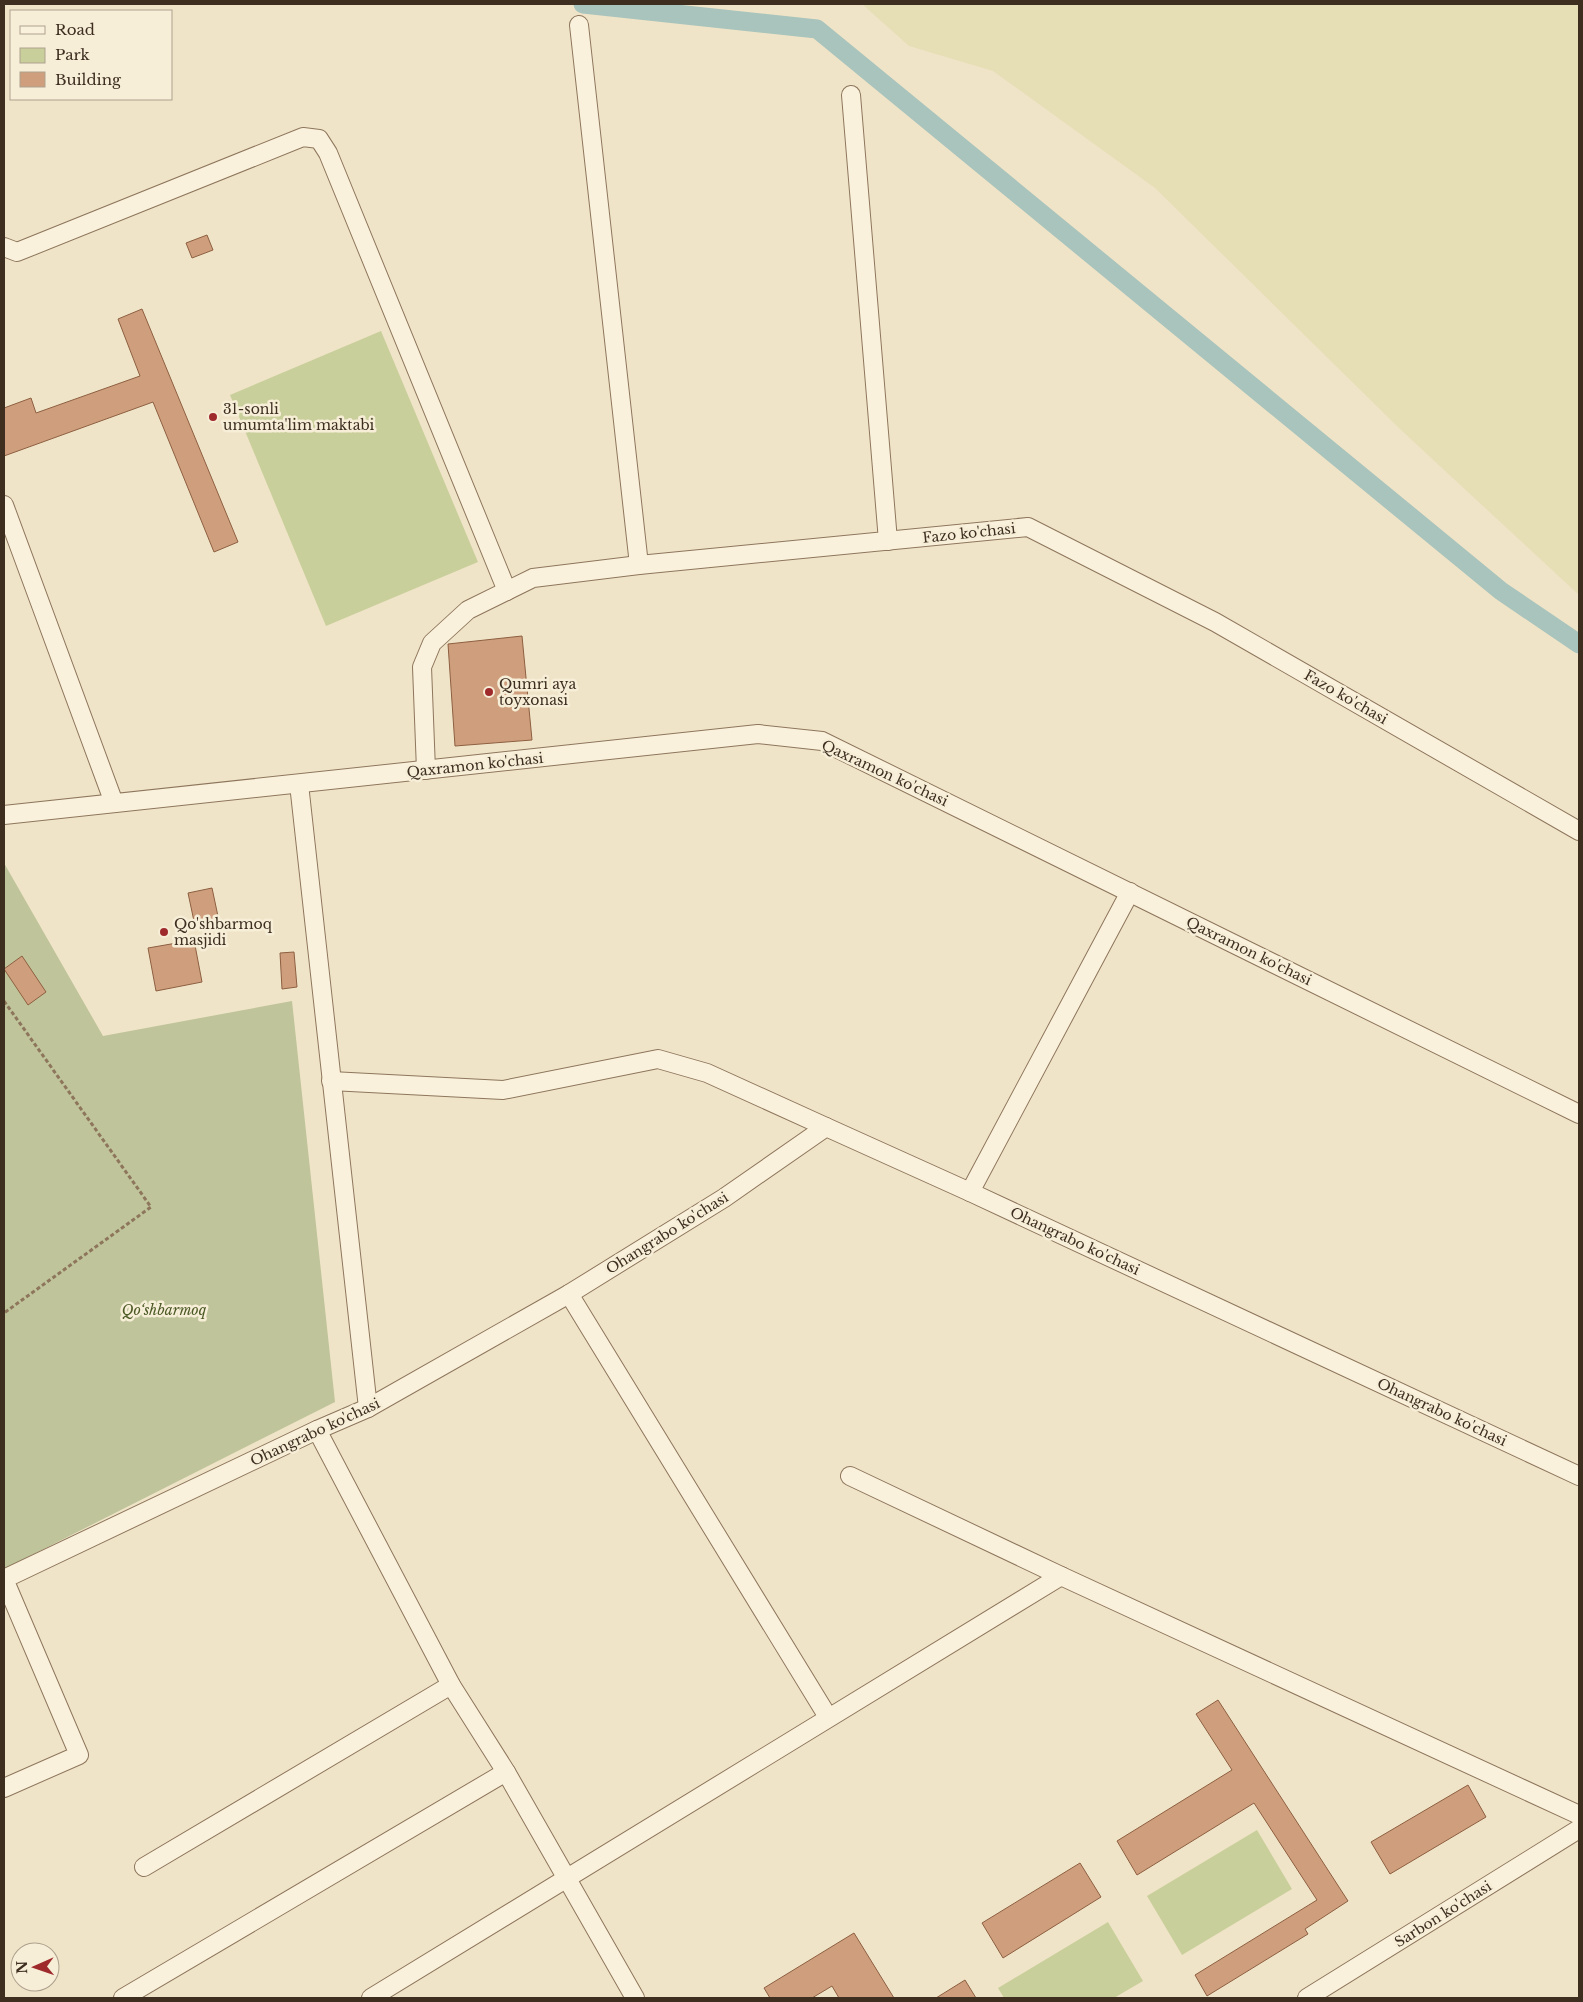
<svg xmlns="http://www.w3.org/2000/svg" width="1583" height="2002" font-family="'Libre Baskerville',serif">
<style>
.farmland{fill:#e6deb5}
.green{fill:#c9cf9b}
.cemetery{fill:#bfc49a}
.lines{fill:none;stroke-linecap:round;stroke-linejoin:round}
.canal{stroke:#a9c4bc;stroke-width:19}
.building{fill:#cf9f7d;stroke:#8d5f41}
.minor-casing{stroke:#8d765c;stroke-width:20}
.path{stroke:#8d765c;stroke-width:3;stroke-dasharray:4 2.5;stroke-linecap:butt}
.minor{stroke:#faf1dc;stroke-width:18}
.poi-dot{fill:#9e2a2b;stroke:#f7eed8;stroke-width:2}
.labels{text-anchor:middle;stroke-width:5;stroke-linejoin:round;paint-order:stroke}
.poi-label{font-size:14px;fill:#3d2e20;stroke:#f7eed8;text-anchor:start}
.street-label{font-size:14px;fill:#3d2e20;stroke:#f7eed8}
.park-label{font-size:14px;font-style:italic;fill:#4d5a26;stroke:#f7eed8}
</style>
<rect width="100%" height="100%" fill="#f0e4c8"/>
<polygon class="farmland" points="862,4 1579,4 1579,595 1401,430 1155,188 993,71 909,46"/>
<g class="green">
<polygon points="381,331 478,562 326,626 230,395"/>
<polygon points="1257,1830 1292,1889 1182,1955 1147,1896"/>
<polygon points="1108,1922 1143,1981 1114,1998 1004,1998 998,1988"/>
</g>
<polygon class="cemetery" points="4,863 103,1036 292,1001 335,1402 4,1569"/>
<g class="lines">
<polyline class="canal" points="583,4 817,29 1501,591 1579,644"/>
</g>
<g class="building">
<polygon points="207,235 213,250 192,258 186,243"/>
<polygon points="142,309 238,542 214,552 153,402 4,456 4,408 31,398 36,413 140,376 118,319"/>
<polygon points="522,636 532,740 455,746 448,644"/>
<polygon points="212,888 219,921 195,926 188,893"/>
<polygon points="194,940 202,982 156,991 148,948"/>
<polygon points="294,952 297,987 282,989 280,953"/>
<polygon points="22,956 46,992 28,1005 4,969"/>
<polygon points="1218,1700 1348,1901 1305,1929 1308,1934 1207,1996 1195,1975 1317,1900 1254,1803 1137,1875 1117,1841 1232,1770 1196,1714"/>
<polygon points="1468,1785 1486,1817 1390,1874 1371,1842"/>
<polygon points="1080,1863 1101,1897 1003,1958 982,1923"/>
<polygon points="854,1933 894,1998 839,1998 832,1986 812,1998 770,1998 764,1988"/>
<polygon points="965,1980 976,1998 936,1998"/>
</g>
<g class="lines">
<defs>
<g id="minor">
<polyline points="579,25 639,565"/>
<polyline points="851,95 888,541"/>
<polyline points="4,247 17,252 303,137 319,139 328,153 507,591"/>
<polyline points="4,505 114,803"/>
<polyline points="426,770 422,667 432,643 468,610 533,578 639,565 1028,527 1215,622 1579,831"/>
<polyline points="299,784 368,1408"/>
<polyline points="4,815 758,734 822,741 1579,1114"/>
<polyline points="331,1081 503,1090 658,1059 707,1073 826,1127"/>
<polyline points="970,1192 1130,892"/>
<polyline points="569,1294 828,1717"/>
<polyline points="317,1430 451,1685 506,1772 635,1998"/>
<polyline points="850,1476 1061,1576 1579,1815"/>
<polyline points="4,1788 79,1755 4,1579 317,1430 368,1408 569,1294 724,1198 826,1127 970,1192 1579,1476"/>
<polyline points="144,1867 451,1685"/>
<polyline points="123,1998 506,1772"/>
<polyline points="371,1998 1061,1576"/>
<polyline points="1307,1998 1579,1829"/>
</g>
</defs>
<use href="#minor" class="minor-casing"/>
<polyline class="path" points="4,1001 151,1207 4,1313"/>
<use href="#minor" class="minor"/>
</g>
<g class="poi-dot">
<circle cx="213" cy="417" r="5"/>
<circle cx="489" cy="692" r="5"/>
<circle cx="164" cy="932" r="5"/>
</g>
<g class="labels">
<g class="poi-label">
<text x="223" y="414">31-sonli<tspan x="223" dy="16">umumta'lim maktabi</tspan></text>
<text x="499" y="689">Qumri aya<tspan x="499" dy="16">toyxonasi</tspan></text>
<text x="174" y="929">Qo'shbarmoq<tspan x="174" dy="16">masjidi</tspan></text>
</g>
<g class="street-label">
<text transform="translate(969 533) rotate(-6)" y="5">Fazo ko'chasi</text>
<text transform="translate(1346 697) rotate(30)" y="5">Fazo ko'chasi</text>
<text transform="translate(475 765) rotate(-6)" y="5">Qaxramon ko'chasi</text>
<text transform="translate(885 773) rotate(25)" y="5">Qaxramon ko'chasi</text>
<text transform="translate(1249 951) rotate(26)" y="5">Qaxramon ko'chasi</text>
<text transform="translate(667 1233) rotate(-32)" y="5">Ohangrabo ko'chasi</text>
<text transform="translate(1075 1241) rotate(25)" y="5">Ohangrabo ko'chasi</text>
<text transform="translate(1442 1412) rotate(25)" y="5">Ohangrabo ko'chasi</text>
<text transform="translate(315 1432) rotate(-25)" y="5">Ohangrabo ko'chasi</text>
<text transform="translate(1443 1914) rotate(-32)" y="5">Sarbon ko'chasi</text>
</g>
<g class="park-label">
<text x="164" y="1315">Qo‘shbarmoq</text>
</g>
</g>
<rect width="1583" height="2002" fill="none" stroke="#3d2e20" stroke-width="10"/>
<rect x="10" y="10" width="162" height="90" fill="#f7eed8" stroke="#ada18e"/>
<rect x="20" y="26" width="25" height="8" fill="#faf1dc" stroke="#ada18e"/>
<text x="55" y="35" font-size="15" fill="#3d2e20">Road</text>
<rect x="20" y="48" width="25" height="15" fill="#c9cf9b" stroke="#ada18e"/>
<text x="55" y="60" font-size="15" fill="#3d2e20">Park</text>
<rect x="20" y="72" width="25" height="15" fill="#cf9f7d" stroke="#ada18e"/>
<text x="55" y="85" font-size="15" fill="#3d2e20">Building</text>
<g transform="translate(35 1967) rotate(268)"><circle r="24" fill="#f7eed8" stroke="#ada18e"/>
<path d="M0-4L9 19L0 12L-9 19Z" fill="#9e2a2b"/>
<text y="-8" font-size="14" font-weight="bold" text-anchor="middle" fill="#3d2e20">N</text>
</g>
</svg>
